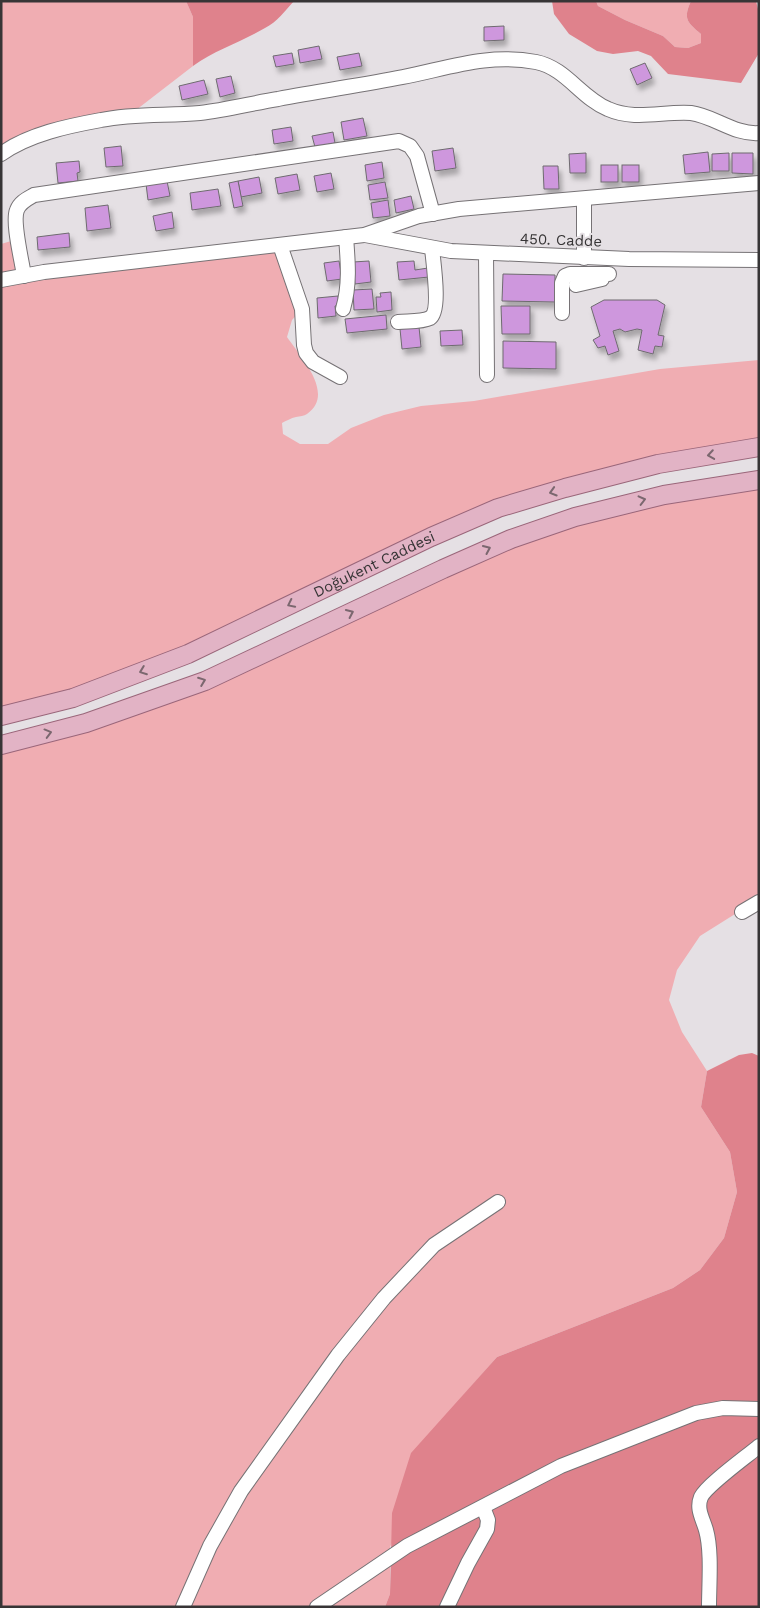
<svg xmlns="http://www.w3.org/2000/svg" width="760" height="1608" font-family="'Work Sans',sans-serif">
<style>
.green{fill:#f0adb2}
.forest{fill:#df828c}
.building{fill:#ce97dd;stroke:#6e6b6f;filter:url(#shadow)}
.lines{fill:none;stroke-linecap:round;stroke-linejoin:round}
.minor-casing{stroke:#767275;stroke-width:16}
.major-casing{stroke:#9a667a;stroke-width:20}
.minor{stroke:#fff;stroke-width:14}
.major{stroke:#e2b3c5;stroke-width:18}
.oneway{stroke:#7b676f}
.labels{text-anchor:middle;stroke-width:4;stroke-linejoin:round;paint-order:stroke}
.street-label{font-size:15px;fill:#373536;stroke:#e5e0e4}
</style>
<defs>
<filter id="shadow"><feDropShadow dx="3" dy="5.5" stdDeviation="2.5" flood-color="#0004"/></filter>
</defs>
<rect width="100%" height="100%" fill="#e5e0e4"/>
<g class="green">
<polygon points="1,1 186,1 193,17 193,66 136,110 103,119 1,154"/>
<path d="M596 1H691C683 19 687 22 701 34V43L688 48 675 47 663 36 625 20 598 6Z"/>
<path d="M18 239 24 275 280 245 302 309 292 320 287 337C300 356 336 394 307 414 304 416 300 416 296 417 291 418 286 421 282 423L283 434 300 444H328L351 428 384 415 421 406 474 401 660 369 759 360V447L498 508 188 654 1 716V244Z"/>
<polygon points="759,480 759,899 700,936 677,970 669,1000 682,1032 707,1071 701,1107 730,1152 737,1192 724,1238 700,1270 673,1288 497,1357 460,1399 390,1547 390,1594 385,1607 1,1607 1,745 205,681 511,539"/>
</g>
<g class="forest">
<path d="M186 1H294C285 11 277 22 265 28 241 42 215 50 193 66V17Z"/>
<path d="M552 1H596L598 6 625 20 663 36 675 47 688 48 701 43V34C687 22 683 19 691 1H756L759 13V53L741 83 668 74 651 56 638 51 613 54 597 51 569 34 554 14Z"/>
<polygon points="752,1053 759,1056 759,1607 385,1607 390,1594 392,1513 411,1453 497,1357 673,1288 700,1270 724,1238 737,1192 730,1152 701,1107 707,1071 739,1055"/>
</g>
<g class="building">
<polygon points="504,26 504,40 484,41 484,27"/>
<polygon points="319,46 322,59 300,63 298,50"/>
<polygon points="292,53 294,64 276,67 273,56"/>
<polygon points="359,53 362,66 340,70 337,57"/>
<polygon points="645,63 652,78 637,85 630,69"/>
<polygon points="231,76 235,93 220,97 216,79"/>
<polygon points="204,80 208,94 182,100 179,86"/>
<polygon points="363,118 367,136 344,140 341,122"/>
<polygon points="291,127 293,141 274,144 272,130"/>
<polygon points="333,132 335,143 315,147 312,136"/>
<polygon points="121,146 123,166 106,167 104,148"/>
<polygon points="453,148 456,168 435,171 432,151"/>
<polygon points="708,152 710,172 685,174 683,155"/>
<polygon points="586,153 586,173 570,173 569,154"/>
<polygon points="729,153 729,171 712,171 712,154"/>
<polygon points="732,153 753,153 753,174 732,173"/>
<polygon points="79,161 80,172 77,173 78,181 58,183 56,163"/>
<polygon points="382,162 384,178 367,181 365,165"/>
<rect x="601" y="165" width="17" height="17"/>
<rect x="622" y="165" width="17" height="17"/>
<polygon points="543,166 558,166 559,189 544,189"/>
<polygon points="331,173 334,189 317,192 314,176"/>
<polygon points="297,174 300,190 278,194 275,178"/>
<polygon points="259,177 262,193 241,197 238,181"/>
<polygon points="167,181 170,196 148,200 146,184"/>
<polygon points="238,181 243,206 234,208 229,183"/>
<polygon points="385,182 388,198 370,200 368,185"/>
<polygon points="218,189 221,206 192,210 190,193"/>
<polygon points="411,196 414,209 396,213 394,200"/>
<polygon points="388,200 390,216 373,218 371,203"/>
<polygon points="108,205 111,228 87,231 85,208"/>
<polygon points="172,212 174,228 156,231 153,216"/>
<polygon points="69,233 70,247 38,250 37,237"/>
<polygon points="339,261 342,279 327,281 324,263"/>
<polygon points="369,261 371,282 355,284 353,262"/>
<polygon points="414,261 415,270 428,268 429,277 399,280 397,262"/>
<polygon points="503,274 555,275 555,302 502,301"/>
<polygon points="372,289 374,309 354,310 353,290"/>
<polygon points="391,292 392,310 377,312 376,297 381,297 380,293"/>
<polygon points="338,296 339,305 335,306 336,316 318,318 317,298"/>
<polygon points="604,300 657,300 665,305 658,335 664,336 662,347 655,346 653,354 638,350 642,330 637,329 625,332 620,329 613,331 619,351 608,355 605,346 598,348 593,340 600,336 591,307"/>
<polygon points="501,306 530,306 530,334 502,334"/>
<polygon points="386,315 387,329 347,333 345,319"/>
<polygon points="419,327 421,347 402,349 400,329"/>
<polygon points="462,330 463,345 441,346 440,331"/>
<polygon points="503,341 556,342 556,369 503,368"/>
</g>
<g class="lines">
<defs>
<g id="minor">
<path d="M1 154C29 134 68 126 101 120 134 113 168 116 200 113 226 110 253 103 278 99 320 91 362 85 403 77 449 68 488 53 536 62 566 68 581 98 608 109 635 121 663 111 691 113 714 116 735 135 759 133"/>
<polyline points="365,235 451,251 629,259 759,260"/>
<polyline points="280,245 302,309 304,345 306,353 313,362 340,377"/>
<polyline points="486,253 487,375"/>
<polyline points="584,258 584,199"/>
<path d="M24 276C22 261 12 222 17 210 20 202 27 199 34 195L399 141 410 146 417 156 433 214"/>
<polyline points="1,280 44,272 364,235 419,216 459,209 759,183"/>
<polyline points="576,285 602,279"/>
<path d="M343 309C350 285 348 262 346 237"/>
<polyline points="562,313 562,283 565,276 570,274 609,274"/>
<path d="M398 322C408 321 422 322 430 318 441 311 433 261 432 248"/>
<polyline points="742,912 759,902"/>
<polyline points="183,1607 210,1546 241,1491 338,1355 384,1298 434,1245 498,1202"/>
<polyline points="317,1607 407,1546 561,1466 696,1413 723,1408 759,1409"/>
<polyline points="447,1607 468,1563 487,1529 488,1520 483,1507"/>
<path d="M709 1607C709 1584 712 1551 706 1530 703 1519 696 1509 701 1497 707 1485 746 1457 759 1446"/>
</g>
<g id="major">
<path id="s1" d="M1 716 73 698 188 654 431 537 498 508 565 488 658 464 759 447"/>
<polyline points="1,745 86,723 205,681 443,569 511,539 575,517 664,495 759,480"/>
</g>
</defs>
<use href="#minor" class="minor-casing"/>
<use href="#major" class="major-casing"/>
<use href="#minor" class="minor"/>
<use href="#major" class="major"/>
</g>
<defs><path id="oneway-chevron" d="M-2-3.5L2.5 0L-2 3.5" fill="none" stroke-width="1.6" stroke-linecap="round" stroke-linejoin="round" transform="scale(1.25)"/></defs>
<g class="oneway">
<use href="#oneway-chevron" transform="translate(711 455) rotate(171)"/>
<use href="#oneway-chevron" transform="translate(553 492) rotate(163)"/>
<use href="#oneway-chevron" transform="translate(642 500) rotate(-14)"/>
<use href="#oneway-chevron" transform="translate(487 549) rotate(-24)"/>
<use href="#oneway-chevron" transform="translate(291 604) rotate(154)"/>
<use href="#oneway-chevron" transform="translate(350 613) rotate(-25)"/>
<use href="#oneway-chevron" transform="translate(143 671) rotate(159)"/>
<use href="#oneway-chevron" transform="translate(202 681) rotate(-21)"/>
<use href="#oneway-chevron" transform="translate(48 733) rotate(-15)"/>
</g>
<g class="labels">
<g class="street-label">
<text transform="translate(561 240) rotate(2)" y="5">450. Cadde</text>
<text dy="5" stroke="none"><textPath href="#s1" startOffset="404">Doğukent Caddesi</textPath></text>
</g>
</g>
<rect width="760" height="1608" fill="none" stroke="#373536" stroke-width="5"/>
</svg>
